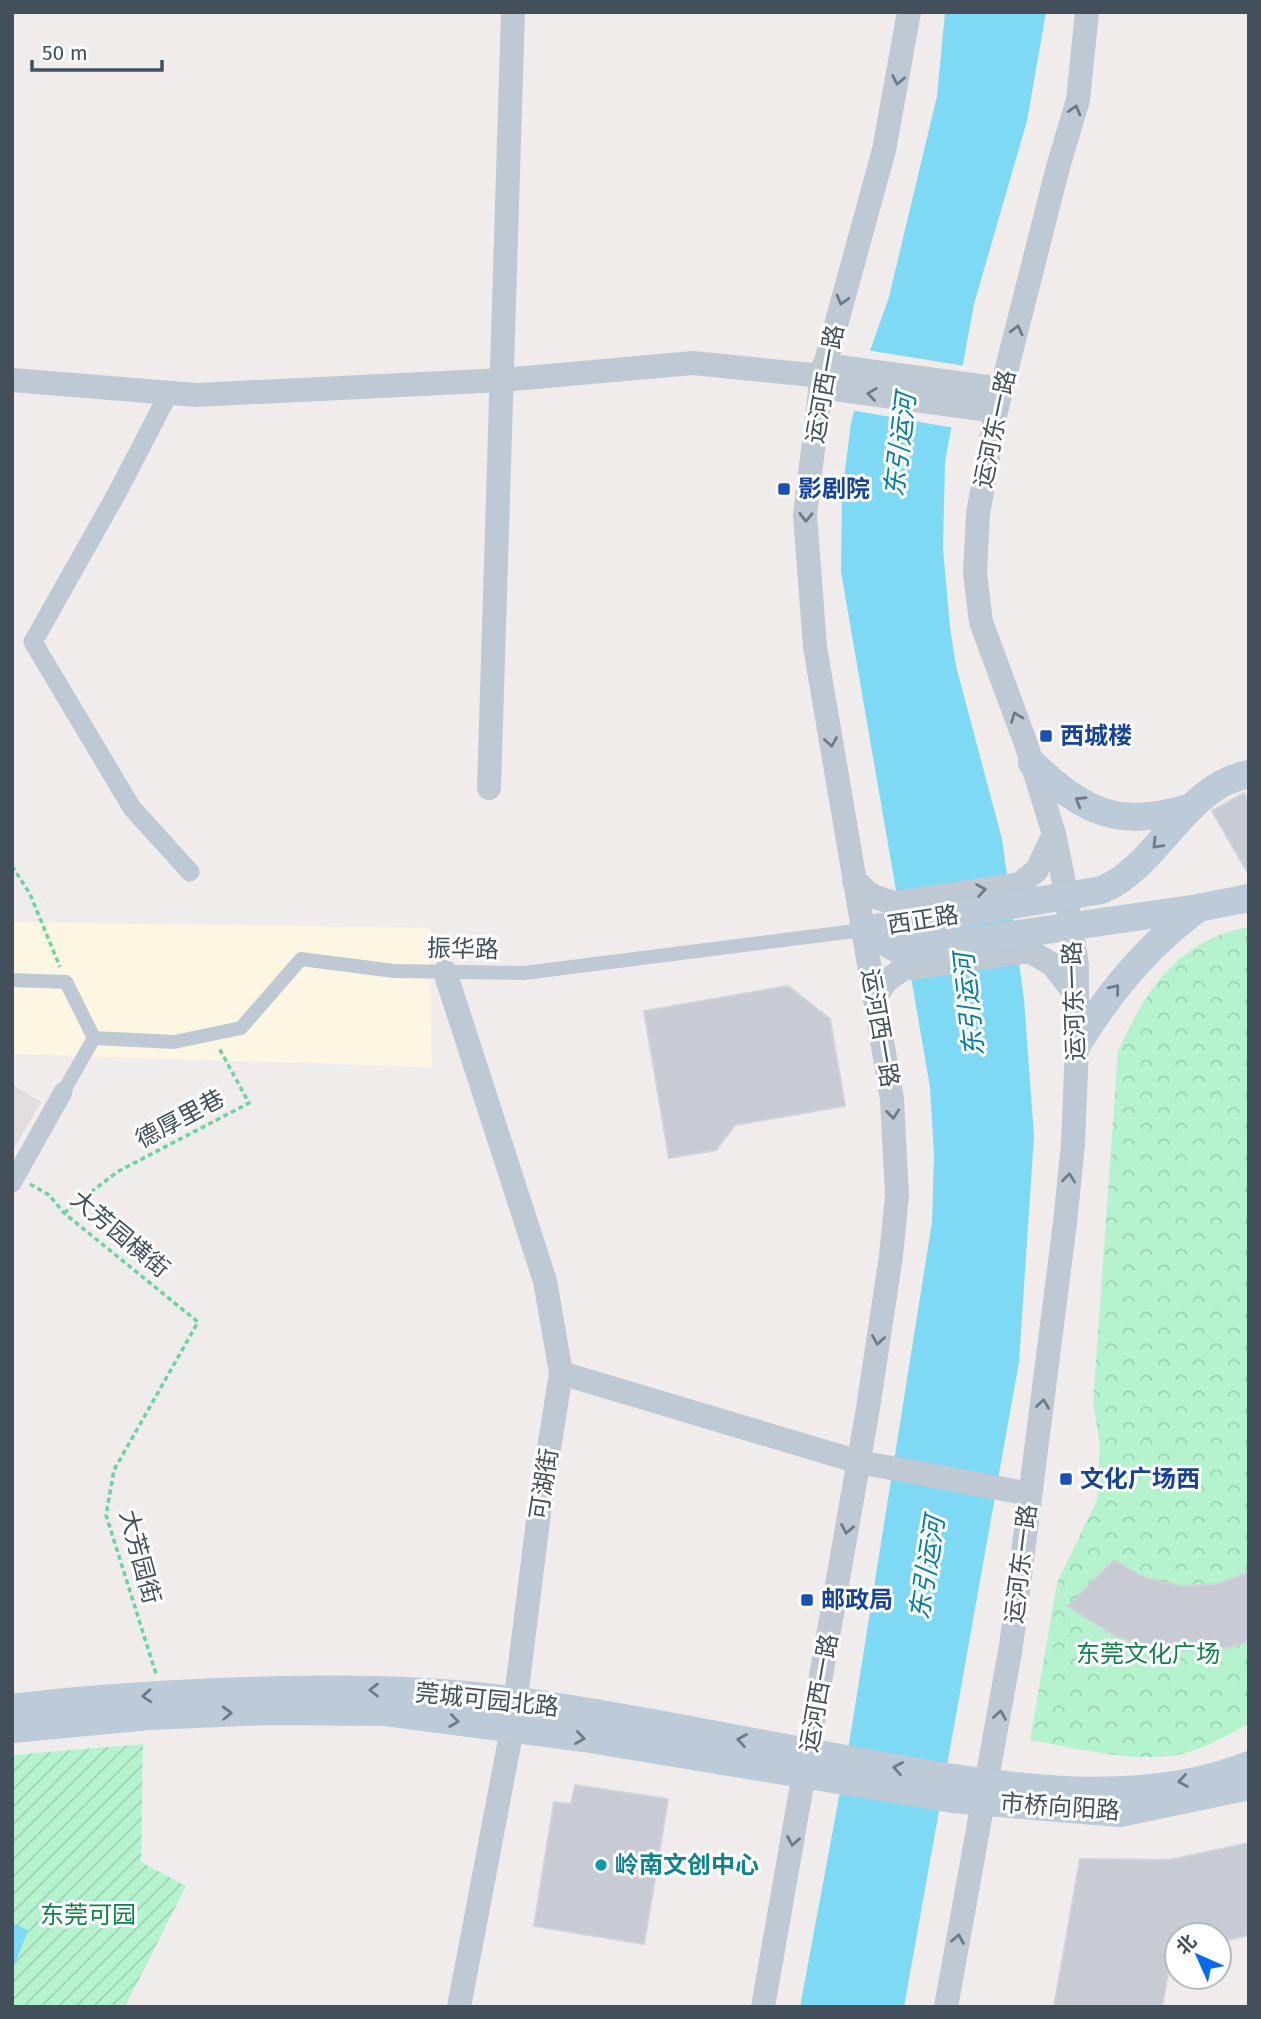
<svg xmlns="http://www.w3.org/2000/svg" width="1261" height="2019" font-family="'Fira Sans','Noto Sans SC',sans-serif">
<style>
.commercial{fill:#fdf6e3}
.education{fill:#e1ddde}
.park{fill:url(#park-crowns)}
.garden{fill:url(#garden-furrows)}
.water{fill:#7edaf4}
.pier{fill:#f0ecec}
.building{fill:#c8cbd3;stroke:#d0d2d9;stroke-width:2}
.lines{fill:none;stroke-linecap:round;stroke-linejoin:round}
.path{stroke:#6ad4a1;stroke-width:3.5;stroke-dasharray:5 3.5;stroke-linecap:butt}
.pedestrian{stroke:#bec9d4;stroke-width:14}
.minor{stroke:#bec9d4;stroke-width:19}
.tertiary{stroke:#bec9d4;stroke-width:24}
.secondary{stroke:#bdcad8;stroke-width:28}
.oneway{stroke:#6e7a86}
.oneway2{stroke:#6e7b87}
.transit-dot{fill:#1a4fb4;stroke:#fff;stroke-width:2.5}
.culture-dot{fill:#0f9aa8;stroke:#fff;stroke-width:2.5}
.labels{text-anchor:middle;stroke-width:6;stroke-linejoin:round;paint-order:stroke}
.street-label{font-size:24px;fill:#43505c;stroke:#fff}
.transit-label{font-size:24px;font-weight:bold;fill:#164399;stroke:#fff;text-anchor:start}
.park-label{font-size:24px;fill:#0d834a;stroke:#fff}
.culture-label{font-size:24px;font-weight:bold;fill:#0d838f;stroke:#fff;text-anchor:start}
.water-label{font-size:26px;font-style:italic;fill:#027ea2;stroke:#fff}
</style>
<defs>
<pattern id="park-crowns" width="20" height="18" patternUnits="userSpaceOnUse" patternTransform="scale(1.75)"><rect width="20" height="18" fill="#b5f3ce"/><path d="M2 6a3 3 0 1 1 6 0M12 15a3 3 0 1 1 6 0" fill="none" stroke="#9dd2b3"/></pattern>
<pattern id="garden-furrows" width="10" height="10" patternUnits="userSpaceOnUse" patternTransform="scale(1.75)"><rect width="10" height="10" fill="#b5f3ce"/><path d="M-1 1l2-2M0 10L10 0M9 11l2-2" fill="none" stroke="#9dd2b3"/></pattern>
</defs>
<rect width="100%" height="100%" fill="#f0ecec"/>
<polygon class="commercial" points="12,922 430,928 432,1067 12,1054"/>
<polygon class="education" points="12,1084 41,1102 12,1152"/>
<path class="park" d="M1249 927V1723C1226 1737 1197 1753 1170 1756 1124 1761 1075 1748 1030 1740L1057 1583 1097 1500 1100 1445 1093 1403 1118 1051C1145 991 1178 939 1249 927Z"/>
<polygon class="garden" points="143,1744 141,1862 186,1886 125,2007 12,2007 12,1755"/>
<g class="water">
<polygon points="945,12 1046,12 1027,121 974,304 945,462 943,549 950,627 956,666 1002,839 1024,999 1034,1136 1019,1362 904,2007 800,2007 850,1738 932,1222 934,1155 930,1087 841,572 842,494 851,423 867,359 889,297 937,96"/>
<polygon points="12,1923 28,1930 12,1972"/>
</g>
<polygon class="pier" points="866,350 965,366 955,428 850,410"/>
<g class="building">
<polygon points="1244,793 1249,802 1249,875 1212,811"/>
<polygon points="788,986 830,1019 845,1106 735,1125 716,1150 669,1158 644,1011"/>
<polygon points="1114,1560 1143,1577 1180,1586 1218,1584 1249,1572 1249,1641 1232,1647 1173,1651 1117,1637 1068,1606"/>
<polygon points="575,1785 668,1799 644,1944 534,1926 554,1802 571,1804"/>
<polygon points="1249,1843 1249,1935 1219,1942 1219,1935 1177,1935 1177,1950 1172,1951 1162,2007 1054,2007 1080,1859 1169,1860"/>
</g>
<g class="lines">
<g class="path">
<polyline points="12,866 30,894 60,967"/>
<polyline points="30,1184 49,1195 64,1213 198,1322 114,1470 106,1515 156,1674"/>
<polyline points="64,1213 117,1172 249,1103 219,1048"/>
</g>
<g class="pedestrian">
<polyline points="12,980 66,982 94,1038"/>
<polyline points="94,1038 174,1042 241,1028 301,959 394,971 524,973 863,930"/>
<polyline points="63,1092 94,1038"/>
</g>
<g class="minor">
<polyline points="169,393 117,493 33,642 132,808 190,872"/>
<polyline points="12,1183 63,1092"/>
</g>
<g class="tertiary">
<polyline points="824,365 1002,389"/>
<polyline points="12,380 196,395 503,380 693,363 822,376"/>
<polyline points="820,387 996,411"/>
<polyline points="489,788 513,12"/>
<polyline points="854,880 872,896 894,903 1020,884 1037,870 1054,834"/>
<polyline points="445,972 545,1281 561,1373 540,1505 512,1729 459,2007"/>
<polyline points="875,998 886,981 903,969 1029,951 1052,964 1077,996"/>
<polyline points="561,1373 859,1462 1030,1494"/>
<polyline points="763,2007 868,1408 891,1256 897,1196 892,1099 815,647 805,515 822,376 884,150 909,12"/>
<polyline points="946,2007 1011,1646 1065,1223 1073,1144 1077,1045 1077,965 1062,872 1054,834 1026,744 981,622 975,573 978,514 996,411 1058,167 1078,100 1087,12"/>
</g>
<g class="secondary">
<path d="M1032 763C1086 814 1119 829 1192 807"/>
<path d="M863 930 1102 890C1160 865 1184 786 1249 774"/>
<polyline points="863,930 901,951 1198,908 1249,898"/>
<path d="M1077 1045C1109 992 1146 947 1196 910"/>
<path d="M12 1708C81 1699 150 1695 218 1692 318 1688 420 1687 519 1701 629 1716 737 1740 846 1759 972 1782 1126 1814 1249 1765"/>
<polyline points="12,1729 149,1716 270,1711 385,1712 584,1738 953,1799 1034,1806 1120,1813 1249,1786"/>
</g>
</g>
<defs><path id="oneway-chevron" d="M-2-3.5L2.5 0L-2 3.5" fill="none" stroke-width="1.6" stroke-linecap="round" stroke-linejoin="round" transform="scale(1.75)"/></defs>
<g class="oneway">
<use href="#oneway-chevron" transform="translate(898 80) rotate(101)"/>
<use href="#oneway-chevron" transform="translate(1075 110) rotate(-74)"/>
<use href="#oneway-chevron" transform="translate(842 300) rotate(106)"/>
<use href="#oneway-chevron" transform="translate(1017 330) rotate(-76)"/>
<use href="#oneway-chevron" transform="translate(872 394) rotate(-172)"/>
<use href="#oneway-chevron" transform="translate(806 517) rotate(91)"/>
<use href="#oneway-chevron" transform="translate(1016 717) rotate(-111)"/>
<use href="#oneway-chevron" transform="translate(831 742) rotate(81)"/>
<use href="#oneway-chevron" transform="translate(981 890) rotate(-9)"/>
<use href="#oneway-chevron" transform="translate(893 1114) rotate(84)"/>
<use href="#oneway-chevron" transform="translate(1069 1178) rotate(-84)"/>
<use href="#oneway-chevron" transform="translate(878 1340) rotate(99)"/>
<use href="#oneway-chevron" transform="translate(1043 1404) rotate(-82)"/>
<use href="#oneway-chevron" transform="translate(847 1529) rotate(100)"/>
<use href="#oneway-chevron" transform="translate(1000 1715) rotate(-81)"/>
<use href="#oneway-chevron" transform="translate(793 1841) rotate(100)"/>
<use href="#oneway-chevron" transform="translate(958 1939) rotate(-80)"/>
</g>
<g class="oneway2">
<use href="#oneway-chevron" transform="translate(1080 801) rotate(-149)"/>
<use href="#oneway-chevron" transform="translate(1157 844) rotate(134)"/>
<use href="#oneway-chevron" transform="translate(1115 989) rotate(-51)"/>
<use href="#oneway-chevron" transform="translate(374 1690) rotate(-180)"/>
<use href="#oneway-chevron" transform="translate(147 1696) rotate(176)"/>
<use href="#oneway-chevron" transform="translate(227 1713) rotate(-2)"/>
<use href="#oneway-chevron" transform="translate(454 1721) rotate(8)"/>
<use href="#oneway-chevron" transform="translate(580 1738) rotate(8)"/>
<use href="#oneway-chevron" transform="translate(742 1740) rotate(-170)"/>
<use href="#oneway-chevron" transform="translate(898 1768) rotate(-170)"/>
<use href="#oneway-chevron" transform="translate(1183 1781) rotate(171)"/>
</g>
<g class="transit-dot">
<rect x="777" y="482" width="14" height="14" rx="3.5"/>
<rect x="1039" y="729" width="14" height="14" rx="3.5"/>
<rect x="1059" y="1472" width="14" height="14" rx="3.5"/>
<rect x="800" y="1593" width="14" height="14" rx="3.5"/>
</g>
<circle class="culture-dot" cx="601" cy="1865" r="7"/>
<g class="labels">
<g class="street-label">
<text transform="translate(825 384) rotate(-80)" y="8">运河西一路</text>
<text transform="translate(995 429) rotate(-78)" y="8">运河东一路</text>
<text transform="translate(923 920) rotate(-9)" y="8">西正路</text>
<text transform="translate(463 949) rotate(1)" y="8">振华路</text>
<text transform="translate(1074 1001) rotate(-92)" y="8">运河东一路</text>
<text transform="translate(880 1028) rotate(80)" y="8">运河西一路</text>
<text transform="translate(180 1119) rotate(-28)" y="8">德厚里巷</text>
<text transform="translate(120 1234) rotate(40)" y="8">大芳园横街</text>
<text transform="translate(544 1484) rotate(-81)" y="8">可湖街</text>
<text transform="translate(140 1557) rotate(75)" y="8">大芳园街</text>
<text transform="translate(1021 1564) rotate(-83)" y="8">运河东一路</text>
<text transform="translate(819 1693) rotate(-80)" y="8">运河西一路</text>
<text transform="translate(487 1700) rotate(6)" y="8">莞城可园北路</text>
<text transform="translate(1060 1807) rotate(4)" y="8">市桥向阳路</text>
</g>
<g class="transit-label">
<text x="798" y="497">影剧院</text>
<text x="1060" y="744">西城楼</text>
<text x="1080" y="1487">文化广场西</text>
<text x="821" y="1608">邮政局</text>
</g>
<g class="park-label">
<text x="1148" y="1662">东莞文化广场</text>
<text x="88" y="1923">东莞可园</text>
</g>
<g class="culture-label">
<text x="615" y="1873">岭南文创中心</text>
</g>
<g class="water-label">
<text transform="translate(900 445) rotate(-83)" y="9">东引运河</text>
<text transform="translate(969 1005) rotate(-96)" y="9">东引运河</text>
<text transform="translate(927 1568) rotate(-81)" y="9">东引运河</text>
</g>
</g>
<rect width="1261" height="2019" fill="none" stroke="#43505c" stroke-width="28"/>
<g transform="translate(1198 1956) rotate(315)"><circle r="33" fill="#ffffff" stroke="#b4b9be" stroke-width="2"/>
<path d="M0-5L12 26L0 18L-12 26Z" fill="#0769ef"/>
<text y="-10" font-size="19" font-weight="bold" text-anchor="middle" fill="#43505c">北</text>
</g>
<path d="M32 60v10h130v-10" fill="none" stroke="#43505c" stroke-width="3.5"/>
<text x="42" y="60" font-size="21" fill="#43505c" stroke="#ffffff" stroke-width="5" paint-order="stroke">50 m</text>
</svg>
